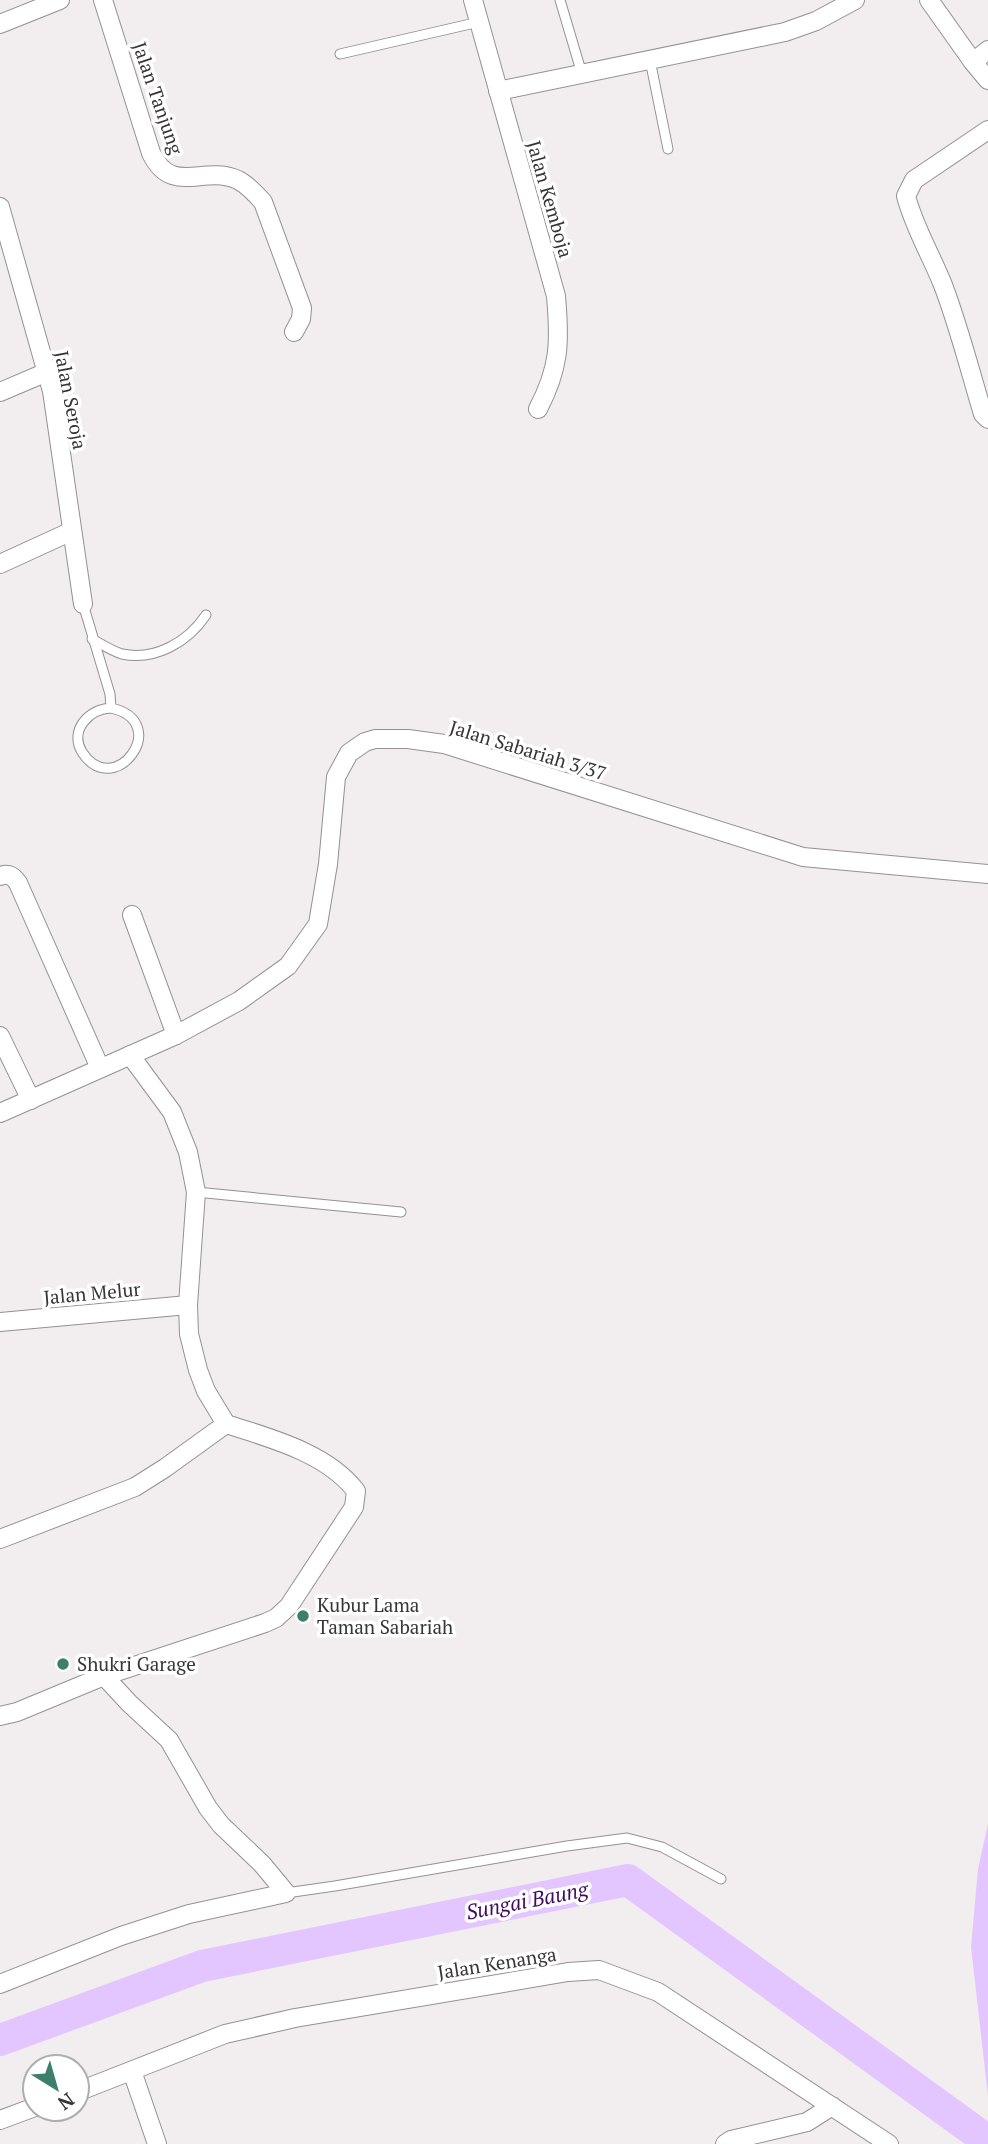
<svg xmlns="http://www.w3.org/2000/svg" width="988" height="2144" font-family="'PT Serif',serif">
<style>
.water{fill:#e3c6ff}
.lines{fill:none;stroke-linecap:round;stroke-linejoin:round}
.river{stroke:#e3c6ff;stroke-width:32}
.service-casing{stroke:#959192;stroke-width:11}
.minor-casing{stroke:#959192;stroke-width:20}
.service{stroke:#fff;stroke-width:9}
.minor{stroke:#fff;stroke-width:18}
.poi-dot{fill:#3d7e6d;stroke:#fff;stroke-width:2.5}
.labels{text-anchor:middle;stroke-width:7;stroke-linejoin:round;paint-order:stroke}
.street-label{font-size:19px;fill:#373535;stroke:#fff}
.poi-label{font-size:19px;fill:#373535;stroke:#fff;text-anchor:start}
.water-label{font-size:21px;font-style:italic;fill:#3e0b5d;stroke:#fff}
</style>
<rect width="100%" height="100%" fill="#f2edee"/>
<polygon class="water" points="988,1824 988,2096 971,1947 978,1869"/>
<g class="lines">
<polyline class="river" points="0,2040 202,1966 628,1880 988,2141"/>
<defs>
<g id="service">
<polyline points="560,0 582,74"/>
<polyline points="340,54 479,22"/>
<polyline points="650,60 668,149"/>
<path d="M83 604 110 694 111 708C174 722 114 802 82 752 69 730 89 709 111 708"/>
<path d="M92 639C101 644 112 651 122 654 155 661 188 642 206 615"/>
<polyline points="196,1192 401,1212"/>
<polyline points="286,1893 335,1886 567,1846 627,1838 662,1847 721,1879"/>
</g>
<g id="minor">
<path d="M103 0 151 153C172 197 204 164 238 180 248 185 256 194 263 202L302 308 301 319 294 332"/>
<path d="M473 0 556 296C560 342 560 367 538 409"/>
<polyline points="929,0 973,62 988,80"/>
<polyline points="0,24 60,0"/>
<polyline points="973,62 988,50"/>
<polyline points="498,91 785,32 816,21 855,0"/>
<path d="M988 130 914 180 906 196C914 227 931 255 943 285 959 327 970 371 983 414L988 419"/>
<polyline points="0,207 52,391 83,604"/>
<polyline points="0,392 47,372"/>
<polyline points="0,564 72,531"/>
<path d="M0 876C9 873 13 876 18 883L100 1068"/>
<polyline points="132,915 176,1035"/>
<polyline points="0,1036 31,1100"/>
<polyline points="130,1055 172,1112 188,1152 196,1192 188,1305 189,1334 198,1370 206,1391 226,1424"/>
<polyline points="0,1113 176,1035 239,1001 288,966 318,924 328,864 336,777 349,753 365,742 375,739 408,739 444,744 803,857 988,874"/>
<polyline points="0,1322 188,1305"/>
<polyline points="0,1539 135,1487 165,1468 226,1424"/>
<path d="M0 1716 17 1712 104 1676 265 1623 276 1618 289 1606 354 1507 356 1491C327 1453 270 1438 226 1424"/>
<polyline points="0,1984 121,1936 189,1914 286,1893 262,1864 221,1825 208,1808 169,1740 129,1703 104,1676"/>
<polyline points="132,2071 157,2144"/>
<polyline points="77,2092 225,2034 295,2018 568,1972 599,1970 658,1992 889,2144"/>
<polyline points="0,2120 35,2107"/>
<polyline points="725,2144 731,2140 807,2122 832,2106"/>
</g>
</defs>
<use href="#service" class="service-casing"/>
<use href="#minor" class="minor-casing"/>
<use href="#service" class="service"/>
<use href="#minor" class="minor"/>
</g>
<g class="poi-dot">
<circle cx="303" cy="1616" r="7"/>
<circle cx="63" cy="1664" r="7"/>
</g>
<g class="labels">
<g class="street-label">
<text transform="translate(158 98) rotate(71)" y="7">Jalan Tanjung</text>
<text transform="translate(550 199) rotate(74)" y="7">Jalan Kemboja</text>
<text transform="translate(71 400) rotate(79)" y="7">Jalan Seroja</text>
<text transform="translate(528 750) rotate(17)" y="7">Jalan Sabariah 3/37</text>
<text transform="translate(92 1293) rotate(-5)" y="7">Jalan Melur</text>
<text transform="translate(497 1963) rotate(-9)" y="7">Jalan Kenanga</text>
</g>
<g class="poi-label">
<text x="317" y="1612">Kubur Lama<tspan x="317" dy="22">Taman Sabariah</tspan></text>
<text x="77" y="1671">Shukri Garage</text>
</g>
<g class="water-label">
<text transform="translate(527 1901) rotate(-11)" y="7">Sungai Baung</text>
</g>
</g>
<g transform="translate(56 2088) rotate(143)"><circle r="33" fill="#ffffff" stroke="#afaeae" stroke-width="2"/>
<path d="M0-5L12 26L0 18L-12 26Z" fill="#3d7e6d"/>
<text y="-10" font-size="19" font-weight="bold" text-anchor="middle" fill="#373535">N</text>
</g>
</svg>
